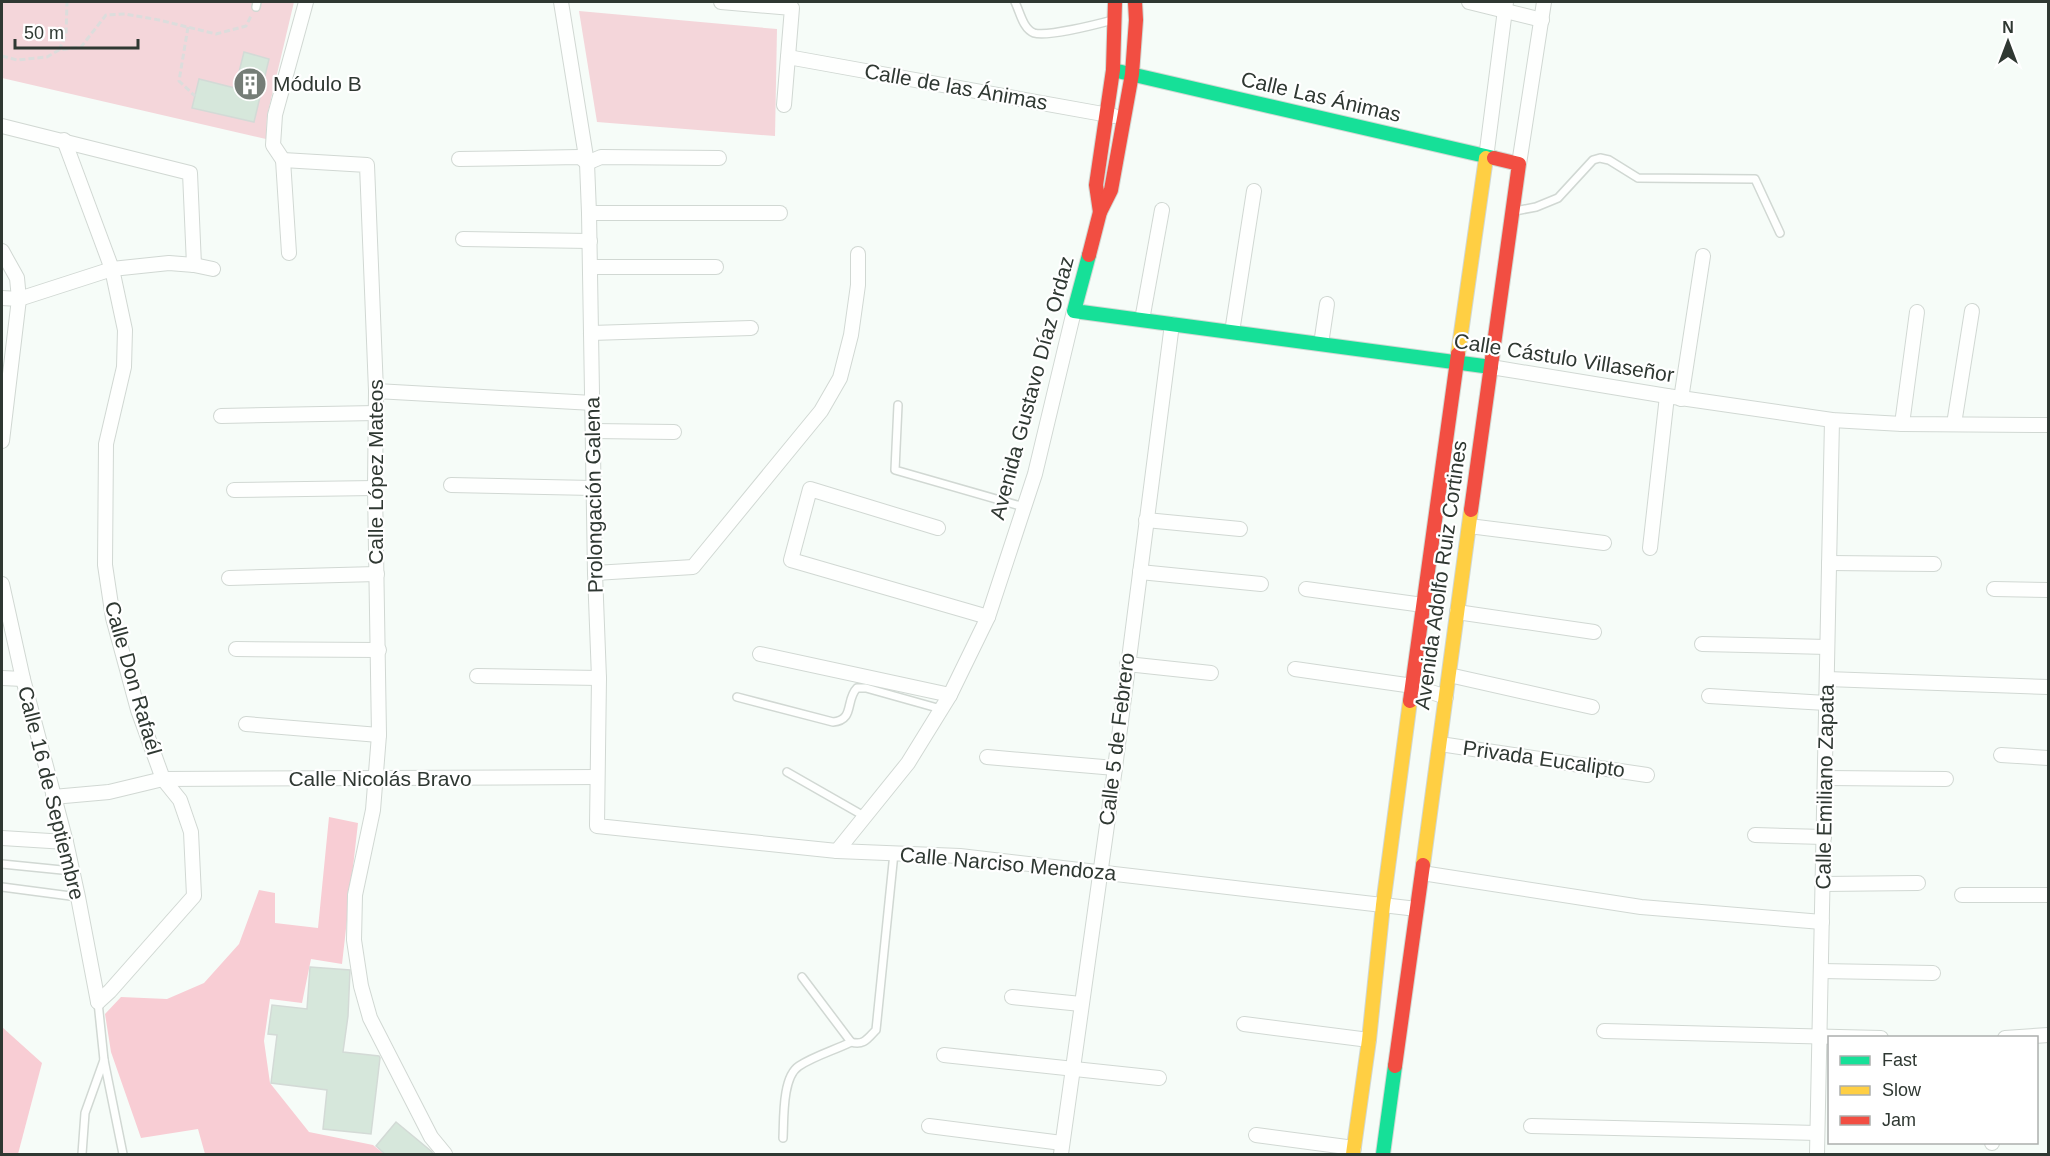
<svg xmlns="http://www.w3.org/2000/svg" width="2050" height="1156" font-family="Helvetica,sans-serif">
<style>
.green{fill:#f4d6da}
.forest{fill:#f8cdd4}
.building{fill:#d6e7db;stroke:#d3dad6;stroke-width:1.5}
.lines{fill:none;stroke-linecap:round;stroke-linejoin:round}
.lane-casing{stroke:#d1d8d3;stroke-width:10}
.street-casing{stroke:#d1d8d3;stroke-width:16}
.fast-casing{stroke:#d1d8d3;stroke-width:16}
.slow-casing{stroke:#d1d8d3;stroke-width:16}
.jam-casing{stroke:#d1d8d3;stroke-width:16}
.path{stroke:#dcdddc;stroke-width:3;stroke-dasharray:6 3;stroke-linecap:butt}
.lane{stroke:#fefffe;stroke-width:7}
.street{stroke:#fefffe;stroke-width:14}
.fast{stroke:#16e098;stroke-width:14}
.slow{stroke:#ffcf43;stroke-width:14}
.jam{stroke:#f24e42;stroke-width:14}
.labels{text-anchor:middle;stroke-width:4.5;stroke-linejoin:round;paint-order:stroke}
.poi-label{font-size:21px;fill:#2f3832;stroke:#fff;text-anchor:start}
.street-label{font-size:21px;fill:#2f3832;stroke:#fff}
</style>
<rect width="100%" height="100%" fill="#f6fcf8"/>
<g class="green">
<polygon points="2,2 294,2 267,116 266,139 2,78"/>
<polygon points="579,11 777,29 775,136 597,122"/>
</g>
<g class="forest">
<polygon points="329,817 358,823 342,964 311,959 302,1003 270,999 264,1041 270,1083 309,1132 373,1145 384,1154 205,1154 198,1129 141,1138 111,1052 105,1014 121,997 167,999 204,983 239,944 259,890 275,893 275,923 318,928"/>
<polygon points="2,1027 42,1063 18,1154 2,1154"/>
</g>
<g class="building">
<polygon points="244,52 269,59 254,122 192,108 199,79 235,88"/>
<polygon points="310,967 350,970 348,1016 343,1052 379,1056 380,1058 371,1134 323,1129 327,1090 271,1083 277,1035 268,1034 272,1005 307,1009"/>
<polygon points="396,1122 431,1151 434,1155 386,1155 376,1146"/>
</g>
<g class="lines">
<defs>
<g id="lane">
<path d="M1015 2C1020 12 1023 29 1034 33 1047 37 1098 24 1113 20"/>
<polyline points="256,7 257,2"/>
<polyline points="1515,211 1536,207 1558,198 1593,160 1600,158 1609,160 1638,178 1755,179 1780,233"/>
<polyline points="898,405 895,470 1024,507"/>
<path d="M737 697 833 722C855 720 845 700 857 688H866L941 709"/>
<polyline points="787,772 864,816"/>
<polyline points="2,864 72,871"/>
<polyline points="2,887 78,897"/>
<path d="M802 977 851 1042C864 1046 868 1038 876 1030L894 853"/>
<polyline points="104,1060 123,1154"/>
<path d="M783 1138C784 1119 782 1077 799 1066 814 1056 835 1050 851 1042"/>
<polyline points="82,1154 85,1113 104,1060 98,1002"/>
</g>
<g id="street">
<polyline points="306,2 275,115 273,145 283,160 367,165 376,391 375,488 379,735 373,810 355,895 354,940 361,986 370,1018 431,1137 445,1154"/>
<polyline points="561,2 587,163 589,213 595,573 599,678 597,826 837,851 960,856 1417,909"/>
<polyline points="721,2 792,8 784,105"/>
<polyline points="1469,2 1542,20"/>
<polyline points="788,57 1114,116"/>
<polyline points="2,126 190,173 194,265"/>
<polyline points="64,140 112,269 125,330 124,367 106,444 105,565 113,618 138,710 163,779 180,800 191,832 194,896 110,991 98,1002"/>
<polyline points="1486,158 1506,2"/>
<polyline points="459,159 580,157 587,163"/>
<polyline points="283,160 289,253"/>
<polyline points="587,163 601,157 719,158"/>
<polyline points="1519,164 1544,2"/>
<polyline points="589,213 780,213"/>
<polyline points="463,239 590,241"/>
<polyline points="2,251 17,278 19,299 2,441"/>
<polyline points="590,267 716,267"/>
<polyline points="2,298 19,299 112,269 169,263 194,265 213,269"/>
<polyline points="1142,320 1162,210"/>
<polyline points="1232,332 1254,191"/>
<polyline points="591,333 751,328"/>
<polyline points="1321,344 1327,304"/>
<polyline points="1491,367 1667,396 1832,420 1902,424 2048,425"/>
<polyline points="376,391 593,403"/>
<polyline points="1681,399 1703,256"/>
<polyline points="221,416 376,413"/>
<polyline points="1902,424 1917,312"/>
<polyline points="1954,424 1972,311"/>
<polyline points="593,431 674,432"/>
<polyline points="451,485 593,488"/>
<polyline points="234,490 375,488"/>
<polyline points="1146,520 1240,529"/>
<polyline points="1469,526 1604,543"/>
<polyline points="938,528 810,489 791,560 988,617"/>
<polyline points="1650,548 1667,396"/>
<polyline points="1829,563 1934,564"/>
<polyline points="1140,572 1261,584"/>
<polyline points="595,573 693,567 821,411 840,378 851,335 858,285 858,254"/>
<polyline points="229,578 377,574"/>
<polyline points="2,584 23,679 66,842 78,897 98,1002"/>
<polyline points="1306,589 1423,605"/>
<polyline points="1994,589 2048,590"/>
<polyline points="1457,612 1594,632"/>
<polyline points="1702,644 1827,647"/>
<polyline points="236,649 379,650"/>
<polyline points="760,654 950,695"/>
<polyline points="1127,664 1211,673"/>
<polyline points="1295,669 1413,686 1446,697"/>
<polyline points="1449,675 1592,707"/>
<polyline points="477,676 599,678"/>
<polyline points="2,678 23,679"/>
<polyline points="1827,679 2048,687"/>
<polyline points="1709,696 1826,703"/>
<polyline points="246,724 379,735"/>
<polyline points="1440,744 1647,775"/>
<polyline points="2001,755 2048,758"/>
<polyline points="987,757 1115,768"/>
<polyline points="1825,778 1946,779"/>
<polyline points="53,797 109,792 163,779 597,777"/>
<polyline points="1755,835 1824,837"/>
<polyline points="2,838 66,842"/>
<polyline points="837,851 908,763 950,695 988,617 1035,474 1074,311"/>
<polyline points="1422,873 1641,907 1822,922"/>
<polyline points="1823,884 1918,883"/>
<polyline points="1962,895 2048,895"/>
<polyline points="1821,971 1933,973"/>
<polyline points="1012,997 1081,1004"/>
<polyline points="1244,1024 1369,1040"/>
<polyline points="1604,1031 1881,1038"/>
<polyline points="2005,1038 2048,1035"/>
<polyline points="944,1055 1159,1078"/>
<polyline points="929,1126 1062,1143"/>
<polyline points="1531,1126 1817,1133"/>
<polyline points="1256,1135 1354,1148"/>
<polyline points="1992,1142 1992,1143"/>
<polyline points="1061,1154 1115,768 1172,324"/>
<polyline points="1817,1154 1832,420"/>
</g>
<g id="fast">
<polyline points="1113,70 1494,158"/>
<polyline points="1089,255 1074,311 1491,367"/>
<polyline points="1383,1154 1395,1066"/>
</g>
<g id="slow">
<polyline points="1458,354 1486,158"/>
<polyline points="1423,865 1471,510"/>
<polyline points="1353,1154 1369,1040 1383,905 1410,701"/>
</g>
<g id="jam">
<polyline points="1100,212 1096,185 1113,70 1115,2"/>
<polyline points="1089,255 1100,212 1111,190 1132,74 1136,20 1135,2"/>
<polyline points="1471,510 1519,164 1494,158"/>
<polyline points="1410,701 1458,354"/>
<polyline points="1395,1066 1423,865"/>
</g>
</defs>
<use href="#lane" class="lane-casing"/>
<use href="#street" class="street-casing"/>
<use href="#fast" class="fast-casing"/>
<use href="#slow" class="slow-casing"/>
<use href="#jam" class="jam-casing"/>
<g class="path">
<polyline points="188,27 179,81 195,96"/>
<polyline points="59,50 66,35 67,2"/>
<polyline points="2,56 17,60 47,57 59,50 81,47 106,15 125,14 159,20 216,34 246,26 251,16"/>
</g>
<use href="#lane" class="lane"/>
<use href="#street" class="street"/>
<use href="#fast" class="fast"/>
<use href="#slow" class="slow"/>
<use href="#jam" class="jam"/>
</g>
<defs>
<symbol id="building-disc" viewBox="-11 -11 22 22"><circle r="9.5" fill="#757d77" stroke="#fff"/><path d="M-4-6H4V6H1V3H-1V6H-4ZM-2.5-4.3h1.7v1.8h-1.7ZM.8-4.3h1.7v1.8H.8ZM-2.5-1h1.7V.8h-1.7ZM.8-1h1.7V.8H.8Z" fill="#fff"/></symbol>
</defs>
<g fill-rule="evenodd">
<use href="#building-disc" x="231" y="65" width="38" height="38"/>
</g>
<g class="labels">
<g class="poi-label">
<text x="273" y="91">Módulo B</text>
</g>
<g class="street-label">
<text transform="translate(956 87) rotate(10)" y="7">Calle de las Ánimas</text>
<text transform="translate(1321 97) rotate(13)" y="7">Calle Las Ánimas</text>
<text transform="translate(1564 358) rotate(9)" y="7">Calle Cástulo Villaseñor</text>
<text transform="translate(1032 388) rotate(-75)" y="7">Avenida Gustavo Díaz Ordaz</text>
<text transform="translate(376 472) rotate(-90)" y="7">Calle López Mateos</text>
<text transform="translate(594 495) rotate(-91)" y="7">Prolongación Galena</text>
<text transform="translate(1441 575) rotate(-82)" y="7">Avenida Adolfo Ruiz Cortines</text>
<text transform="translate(133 678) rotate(74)" y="7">Calle Don Rafaél</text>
<text transform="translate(1117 739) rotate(-83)" y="7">Calle 5 de Febrero</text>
<text transform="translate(1544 759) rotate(8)" y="7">Privada Eucalipto</text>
<text x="380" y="786">Calle Nicolás Bravo</text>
<text transform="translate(1825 787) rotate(-89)" y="7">Calle Emiliano Zapata</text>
<text transform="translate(51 793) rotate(76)" y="7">Calle 16 de Septiembre</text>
<text transform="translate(1008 864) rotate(5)" y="7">Calle Narciso Mendoza</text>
</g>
</g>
<rect width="2050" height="1156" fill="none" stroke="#2f3832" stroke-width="6"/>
<rect x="1828" y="1036" width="210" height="108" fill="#ffffff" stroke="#acafad" stroke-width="1.5"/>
<rect x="1840" y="1056" width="30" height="9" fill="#16e098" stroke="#acafad" stroke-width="1.5"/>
<text x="1882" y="1066" font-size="18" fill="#2f3832">Fast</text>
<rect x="1840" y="1086" width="30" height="9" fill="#ffcf43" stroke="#acafad" stroke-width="1.5"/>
<text x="1882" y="1096" font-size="18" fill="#2f3832">Slow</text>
<rect x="1840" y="1116" width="30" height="9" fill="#f24e42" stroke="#acafad" stroke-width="1.5"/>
<text x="1882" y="1126" font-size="18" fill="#2f3832">Jam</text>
<g transform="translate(2008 42)" stroke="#ffffff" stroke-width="4.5" paint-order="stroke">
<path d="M0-4.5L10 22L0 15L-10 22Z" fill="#2f3832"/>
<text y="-9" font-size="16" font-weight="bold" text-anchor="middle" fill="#2f3832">N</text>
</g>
<path d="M15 39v9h123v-9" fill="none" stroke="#2f3832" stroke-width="3"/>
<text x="24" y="39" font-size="18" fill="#2f3832" stroke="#ffffff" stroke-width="4.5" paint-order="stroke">50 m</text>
</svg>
